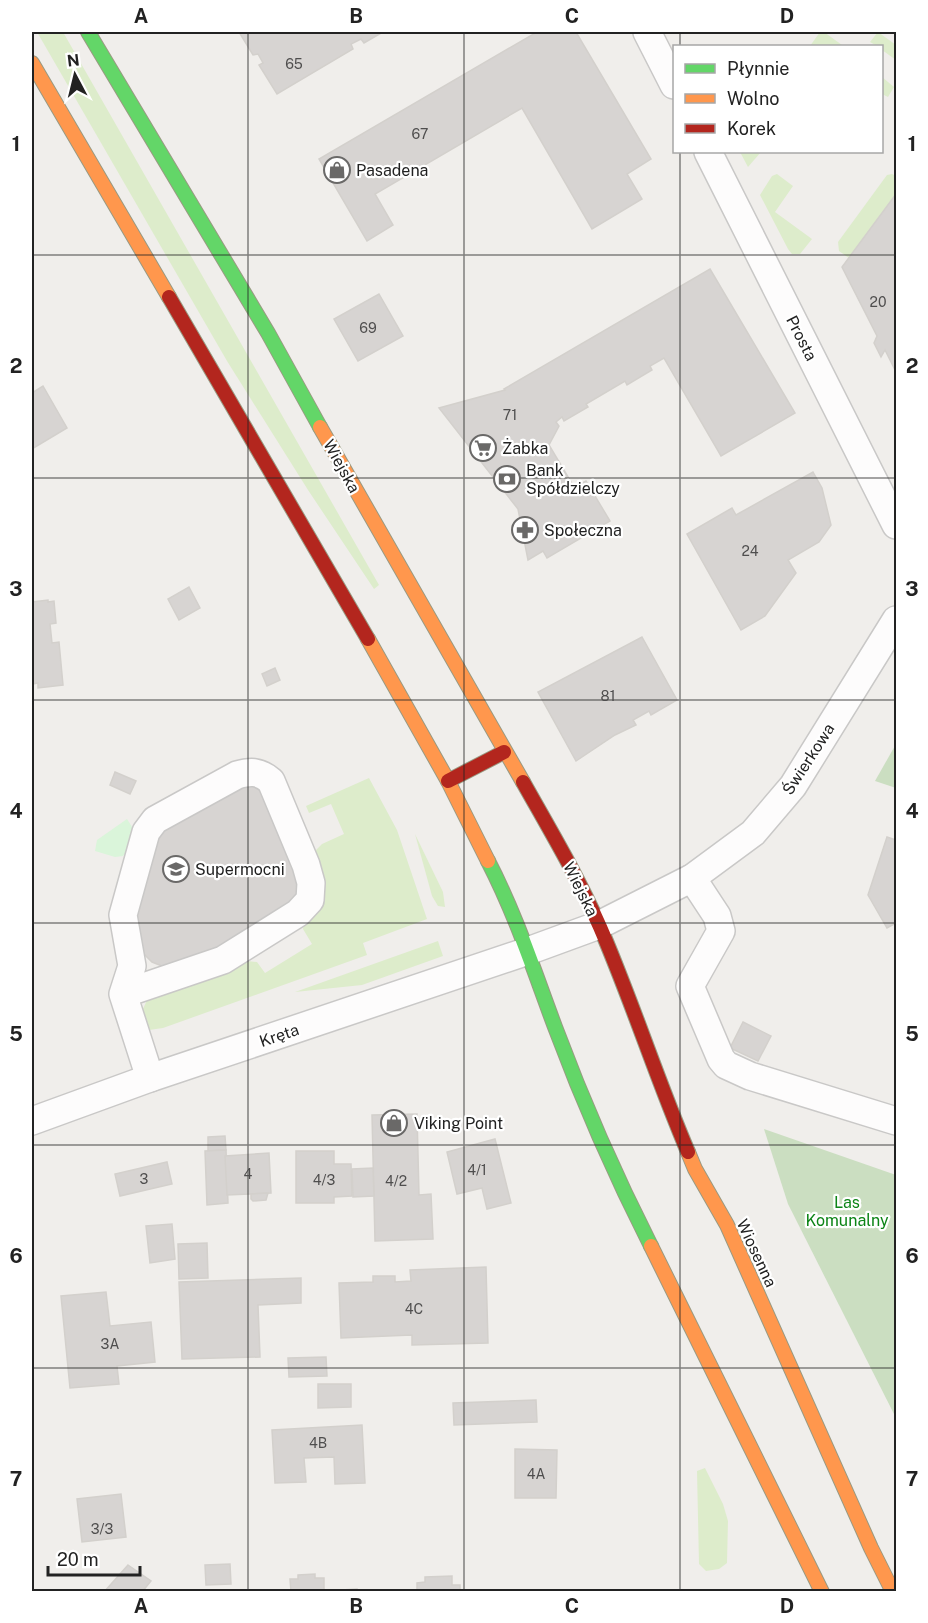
<svg xmlns="http://www.w3.org/2000/svg" width="928" height="1623" font-family="'Public Sans',sans-serif">
<style>
.grass{fill:#ddeccb}
.forest{fill:#cbdec1}
.park{fill:#daf5da}
.building{fill:#d7d4d2;stroke:#d3d0cc;stroke-width:1.5}
.lines{fill:none;stroke-linecap:round;stroke-linejoin:round}
.street-casing{stroke:#c9c8c7;stroke-width:30}
.fast-casing{stroke:#999a82;stroke-width:16}
.slow-casing{stroke:#999a82;stroke-width:16}
.jam-casing{stroke:#999a82;stroke-width:16}
.street{stroke:#fdfcfc;stroke-width:27}
.fast{stroke:#63d668;stroke-width:14}
.slow{stroke:#ff974d;stroke-width:14}
.jam{stroke:#b3261e;stroke-width:14}
.grid{fill:none;stroke:#222;stroke-width:1.5;stroke-opacity:0.55}
.labels{text-anchor:middle;stroke-width:4.5;stroke-linejoin:round;paint-order:stroke}
.number-label{font-size:14px;fill:#4f4e4e}
.poi-label{font-size:16px;fill:#222;stroke:#fff;text-anchor:start}
.street-label{font-size:16px;fill:#222;stroke:#fff}
.park-label{font-size:16px;fill:#0c8416;stroke:#fff}
.neatline{fill:none;stroke:#222;stroke-width:2}
.grid-label{font-size:20px;text-anchor:middle;font-weight:bold;fill:#222}
</style>
<rect width="100%" height="100%" fill="#f0eeeb"/>
<g class="grass">
<polygon points="37,32 63,32 379,585 374,589 308,490 227,361"/>
<polygon points="820,32 824,32 842,45 810,46"/>
<polygon points="878,32 896,45 896,60 882,50 882,46 877,46 870,42"/>
<polygon points="882,77 894,87 888,97 882,94"/>
<polygon points="740,152 761,152 748,167"/>
<polygon points="777,174 793,186 775,212 812,239 800,254 792,254 788,249 760,195 772,176"/>
<polygon points="892,174 896,176 896,194 849,258 839,251 838,242 887,175"/>
<polygon points="369,778 397,830 427,919 363,943 367,955 163,1028 149,1030 142,1011 148,998 247,961 257,962 265,973 312,944 303,929 315,851 322,844 344,834 331,804 309,813 306,806"/>
<polygon points="415,834 443,892 445,907 438,906 432,896"/>
<polygon points="438,941 443,956 362,985 295,992"/>
<polygon points="705,1468 723,1504 728,1521 727,1563 719,1569 706,1571 699,1564 697,1471"/>
</g>
<g class="forest">
<polygon points="896,744 896,788 875,781"/>
<polygon points="764,1129 896,1175 896,1418 788,1204"/>
</g>
<polygon class="park" points="127,819 134,830 128,850 123,856 115,857 95,851 97,840"/>
<g class="building">
<polygon points="239,32 383,32 364,43 361,39 351,44 353,49 277,94 259,65 263,63 258,54 253,55"/>
<polygon points="537,32 576,32 651,159 627,174 642,199 592,229 522,108 375,194 393,225 367,241 319,159"/>
<polygon points="896,194 896,372 885,350 881,357 874,343 877,336 842,267"/>
<polygon points="710,269 795,413 721,456 664,358 650,366 652,370 627,385 625,381 586,404 588,407 564,421 562,417 556,422 559,426 549,445 574,487 586,481 610,521 547,558 543,551 528,560 518,509 439,408 505,390 504,389"/>
<polygon points="379,294 403,336 358,361 334,319"/>
<polygon points="43,386 67,428 32,449 32,393"/>
<polygon points="813,472 822,488 831,525 819,542 788,560 796,573 765,616 741,630 687,534 732,508 736,515"/>
<polygon points="189,587 200,608 179,620 168,599"/>
<polygon points="48,600 48,602 54,601 56,623 50,624 52,643 59,642 63,685 38,688 38,683 32,684 32,602"/>
<polygon points="642,637 677,700 651,715 649,711 633,720 636,725 615,735 576,761 538,692"/>
<polygon points="275,668 280,680 267,686 262,674"/>
<polygon points="115,772 136,781 130,794 110,785"/>
<polygon points="253,784 262,788 302,885 292,905 215,951 171,966 162,966 152,962 144,954 134,923 158,833 226,791"/>
<polygon points="887,837 896,840 896,923 887,928 868,895"/>
<polygon points="743,1022 771,1036 758,1061 730,1048"/>
<polygon points="417,1114 419,1195 431,1194 433,1239 375,1241 372,1115"/>
<polygon points="225,1136 226,1150 208,1151 208,1137"/>
<polygon points="495,1139 511,1203 487,1209 482,1188 457,1194 447,1152"/>
<polygon points="226,1150 228,1203 207,1205 205,1151"/>
<polygon points="296,1151 334,1151 334,1164 351,1164 352,1196 334,1197 334,1203 296,1203"/>
<polygon points="269,1153 271,1193 227,1195 225,1156"/>
<polygon points="167,1162 172,1184 120,1196 115,1174"/>
<polygon points="373,1168 374,1196 353,1197 352,1169"/>
<polygon points="268,1193 266,1200 253,1201 251,1199 251,1194"/>
<polygon points="172,1224 175,1259 150,1263 146,1226"/>
<polygon points="207,1243 208,1278 179,1279 178,1244"/>
<polygon points="486,1267 488,1343 412,1345 412,1335 341,1338 339,1283 373,1282 373,1276 395,1276 395,1282 411,1281 410,1270"/>
<polygon points="301,1278 301,1303 258,1305 260,1357 182,1359 179,1282"/>
<polygon points="106,1292 110,1326 151,1322 155,1362 117,1366 119,1384 70,1388 61,1296"/>
<polygon points="326,1357 327,1376 289,1377 288,1358"/>
<polygon points="318,1384 351,1384 351,1407 318,1408"/>
<polygon points="536,1400 537,1422 454,1425 453,1403"/>
<polygon points="362,1425 365,1483 335,1484 334,1457 304,1458 306,1482 275,1483 272,1430"/>
<polygon points="515,1449 557,1450 556,1498 515,1498"/>
<polygon points="121,1494 126,1537 82,1542 77,1499"/>
<polygon points="230,1564 231,1584 206,1585 205,1565"/>
<polygon points="128,1565 151,1581 142,1592 104,1592"/>
<polygon points="315,1574 315,1578 324,1578 324,1591 357,1589 357,1592 291,1592 290,1579 298,1579 298,1575"/>
<polygon points="452,1576 452,1585 460,1585 460,1592 417,1592 417,1583 425,1582 425,1577"/>
</g>
<g class="lines">
<defs>
<g id="street">
<polyline points="647,32 674,85"/>
<polyline points="708,152 896,525"/>
<polyline points="692,878 717,916 721,931 690,986 721,1059 726,1065 750,1076 896,1121"/>
<path d="M123 994 223 960 298 913 310 900 311 883 306 865 271 781C259 771 251 771 237 775L155 820 146 832 123 915 132 966 123 994 150 1078"/>
<polyline points="32,1121 150,1078 528,951 599,925 692,878 753,833 793,786 896,620"/>
</g>
<g id="fast">
<polyline points="88,32 268,333 320,427"/>
<path d="M488 861C516 915 534 971 555 1027 583 1102 615 1175 651 1246"/>
</g>
<g id="slow">
<polyline points="32,63 169,297"/>
<polyline points="320,427 523,782"/>
<polyline points="368,639 448,781 488,861"/>
<polyline points="688,1152 695,1169 727,1225 871,1548 893,1592"/>
<polyline points="651,1246 822,1592"/>
</g>
<g id="jam">
<polyline points="169,297 368,639"/>
<polyline points="448,781 504,752"/>
<path d="M523 782C550 830 578 877 600 927 632 1001 656 1077 688 1152"/>
</g>
</defs>
<use href="#street" class="street-casing"/>
<use href="#fast" class="fast-casing"/>
<use href="#slow" class="slow-casing"/>
<use href="#jam" class="jam-casing"/>
<use href="#street" class="street"/>
<use href="#fast" class="fast"/>
<use href="#slow" class="slow"/>
<use href="#jam" class="jam"/>
</g>
<path class="grid" d="M248 32V1592M464 32V1592M680 32V46M680 152V1592M32 255H896M32 478H896M32 700H896M32 923H896M32 1145H896M32 1368H896"/>
<defs>
<symbol id="shop-ring" viewBox="-11 -11 22 22"><circle r="9.5" fill="#fff" stroke="#6a6968" stroke-width="1.5"/><path d="M-5-2.5h2.3a2.7 3.5 0 0 1 5.4 0H5L5.5 6h-11ZM-1.5-2.5h3a1.5 2.3 0 0 0-3 0Z" fill="#6a6968"/></symbol>
<symbol id="supermarket-ring" viewBox="-11 -11 22 22"><circle r="9.5" fill="#fff" stroke="#6a6968" stroke-width="1.5"/><path d="M-6-5.5h2.5l.6 2H6L4.5 2H-2.5L-4.4-4H-6ZM-1.5 3.2a1.3 1.3 0 1 0 .1 0ZM3 3.2a1.3 1.3 0 1 0 .1 0Z" fill="#6a6968"/></symbol>
<symbol id="bank-ring" viewBox="-11 -11 22 22"><circle r="9.5" fill="#fff" stroke="#6a6968" stroke-width="1.5"/><path d="M-6-4H6V4H-6ZM0-2.3a2.3 2.3 0 1 0 0 4.6a2.3 2.3 0 1 0 0-4.6Z" fill="#6a6968"/></symbol>
<symbol id="pharmacy-ring" viewBox="-11 -11 22 22"><circle r="9.5" fill="#fff" stroke="#6a6968" stroke-width="1.5"/><path d="M-2-6h4v4h4v4h-4v4h-4v-4h-4v-4h4Z" fill="#6a6968"/></symbol>
<symbol id="school-ring" viewBox="-11 -11 22 22"><circle r="9.5" fill="#fff" stroke="#6a6968" stroke-width="1.5"/><path d="M0-5L7-2L0 1L-7-2ZM-4 1L0 2.5L4 1V4Q0 6-4 4Z" fill="#6a6968"/></symbol>
</defs>
<g fill-rule="evenodd">
<use href="#shop-ring" x="322" y="155" width="30" height="30"/>
<use href="#supermarket-ring" x="468" y="433" width="30" height="30"/>
<use href="#bank-ring" x="492" y="464" width="30" height="30"/>
<use href="#pharmacy-ring" x="510" y="515" width="30" height="30"/>
<use href="#school-ring" x="161" y="854" width="30" height="30"/>
<use href="#shop-ring" x="379" y="1108" width="30" height="30"/>
</g>
<g class="labels">
<g class="number-label">
<text x="294" y="69">65</text>
<text x="420" y="139">67</text>
<text x="878" y="307">20</text>
<text x="368" y="333">69</text>
<text x="510" y="420">71</text>
<text x="750" y="556">24</text>
<text x="608" y="701">81</text>
<text x="477" y="1175">4/1</text>
<text x="248" y="1179">4</text>
<text x="144" y="1184">3</text>
<text x="324" y="1185">4/3</text>
<text x="396" y="1186">4/2</text>
<text x="414" y="1314">4C</text>
<text x="110" y="1349">3A</text>
<text x="318" y="1448">4B</text>
<text x="536" y="1479">4A</text>
<text x="102" y="1534">3/3</text>
</g>
<g class="poi-label">
<text x="356" y="176">Pasadena</text>
<text x="502" y="454">Żabka</text>
<text x="526" y="476">Bank<tspan x="526" dy="18">Spółdzielczy</tspan></text>
<text x="544" y="536">Społeczna</text>
<text x="195" y="875">Supermocni</text>
<text x="414" y="1129">Viking Point</text>
</g>
<g class="street-label">
<text transform="translate(802 338) rotate(63)" y="6">Prosta</text>
<text transform="translate(342 466) rotate(61)" y="6">Wiejska</text>
<text transform="translate(808 759) rotate(-57)" y="6">Świerkowa</text>
<text transform="translate(581 889) rotate(64)" y="6">Wiejska</text>
<text transform="translate(279 1035) rotate(-19)" y="6">Kręta</text>
<text transform="translate(757 1253) rotate(65)" y="6">Wiosenna</text>
</g>
<g class="park-label">
<text x="847" y="1208">Las<tspan x="847" dy="18">Komunalny</tspan></text>
</g>
</g>
<rect width="928" height="1623" fill="none" stroke="#ffffff" stroke-width="66"/>
<rect x="673" y="45" width="210" height="108" fill="#ffffff" stroke="#a7a7a7" stroke-width="1.5"/>
<rect x="685" y="64" width="30" height="9" fill="#63d668" stroke="#a7a7a7" stroke-width="1.5"/>
<text x="727" y="75" font-size="18" fill="#222222">Płynnie</text>
<rect x="685" y="94" width="30" height="9" fill="#ff974d" stroke="#a7a7a7" stroke-width="1.5"/>
<text x="727" y="105" font-size="18" fill="#222222">Wolno</text>
<rect x="685" y="124" width="30" height="9" fill="#b3261e" stroke="#a7a7a7" stroke-width="1.5"/>
<text x="727" y="135" font-size="18" fill="#222222">Korek</text>
<g transform="translate(75 75) rotate(353)" stroke="#ffffff" stroke-width="4.5" paint-order="stroke">
<path d="M0-4.5L10 22L0 15L-10 22Z" fill="#222222"/>
<text y="-9" font-size="16" font-weight="bold" text-anchor="middle" fill="#222222">N</text>
</g>
<path d="M48 1566v9h92v-9" fill="none" stroke="#222222" stroke-width="3"/>
<text x="57" y="1566" font-size="18" fill="#222222" stroke="#ffffff" stroke-width="4.5" paint-order="stroke">20 m</text>
<rect x="33" y="33" width="862" height="1557" class="neatline"/>
<g class="grid-label">
<text x="141" y="23">A</text>
<text x="356" y="23">B</text>
<text x="572" y="23">C</text>
<text x="787" y="23">D</text>
<text x="16" y="151">1</text>
<text x="912" y="151">1</text>
<text x="16" y="373">2</text>
<text x="912" y="373">2</text>
<text x="16" y="596">3</text>
<text x="912" y="596">3</text>
<text x="16" y="818">4</text>
<text x="912" y="818">4</text>
<text x="16" y="1041">5</text>
<text x="912" y="1041">5</text>
<text x="16" y="1263">6</text>
<text x="912" y="1263">6</text>
<text x="16" y="1486">7</text>
<text x="912" y="1486">7</text>
<text x="141" y="1613">A</text>
<text x="356" y="1613">B</text>
<text x="572" y="1613">C</text>
<text x="787" y="1613">D</text>
</g>
</svg>
